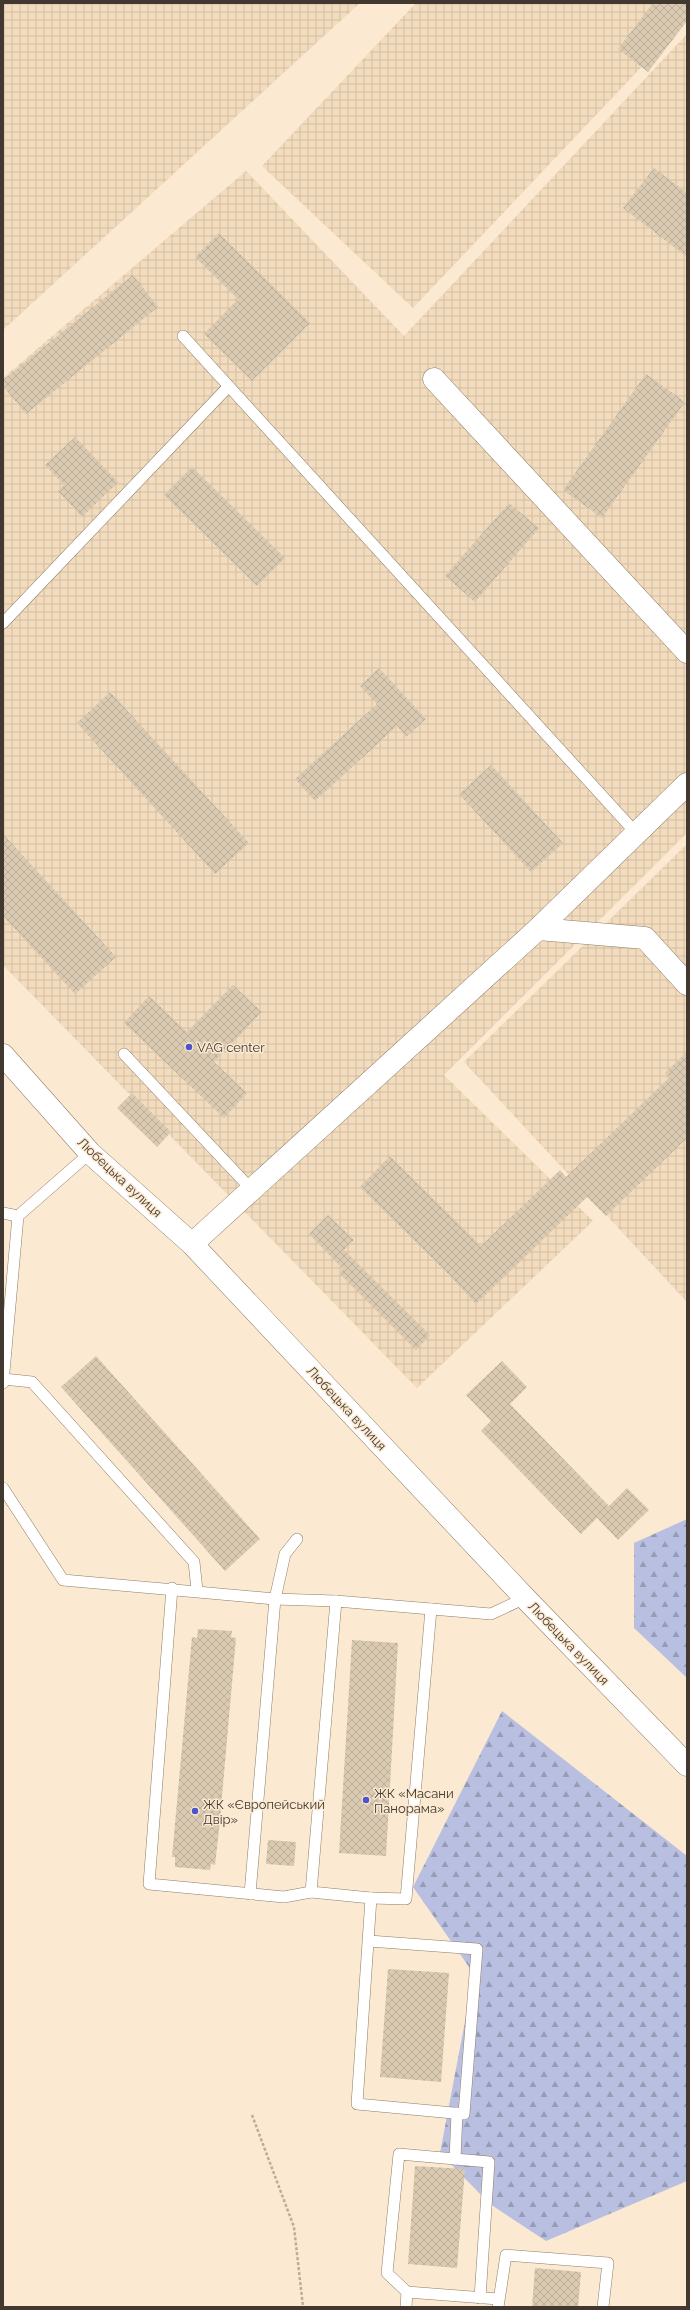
<svg xmlns="http://www.w3.org/2000/svg" width="690" height="2310" font-family="Raleway,sans-serif">
<style>
.industrial{fill:url(#industrial-grid)}
.forest{fill:url(#forest-firs)}
.building{fill:url(#building-cross-hatch)}
.lines{fill:none;stroke-linecap:round;stroke-linejoin:round}
.service-casing{stroke:#8e7d67;stroke-width:12}
.minor-casing{stroke:#8e7d67;stroke-width:23}
.secondary-casing{stroke:#8e7d67;stroke-width:23}
.path{stroke:#bbac99;stroke-width:2.5;stroke-dasharray:3 2;stroke-linecap:butt}
.service{stroke:#fff;stroke-width:11}
.minor{stroke:#fff;stroke-width:22}
.secondary{stroke:#fff;stroke-width:22}
.poi-dot{fill:#4f53ca;stroke:#fce9d1;stroke-width:1.5}
.labels{text-anchor:middle;stroke-width:3;stroke-linejoin:round;paint-order:stroke}
.poi-label{font-size:13px;fill:#413930;stroke:#fce9d1;text-anchor:start}
.street-label{font-size:13px;fill:#413930;stroke:#fce9d1}
</style>
<defs>
<pattern id="industrial-grid" width="8" height="8" patternUnits="userSpaceOnUse"><rect width="8" height="8" fill="#f3dcbd"/><path d="M0 4h8M4 0v8" fill="none" stroke="#d2bea3"/></pattern>
<pattern id="forest-firs" width="22" height="20" patternUnits="userSpaceOnUse"><rect width="22" height="20" fill="#b8bfe0"/><path d="M5 1l3.5 6h-7zM16 11l3.5 6h-7z" fill="#979cb6"/></pattern>
<pattern id="building-cross-hatch" width="8" height="8" patternUnits="userSpaceOnUse"><rect width="8" height="8" fill="#dbcab2"/><path d="M0 0l8 8M0 8l8-8" fill="none" stroke="#bdae99"/></pattern>
</defs>
<rect width="100%" height="100%" fill="#fce9d1"/>
<g class="industrial">
<polygon points="3,3 360,3 3,330"/>
<polygon points="416,3 687,3 687,19 413,308 262,166"/>
<polygon points="687,34 687,833 444,1075 593,1221 417,1388 3,965 3,378 246,171 404,336"/>
<polygon points="687,844 687,1302 464,1062"/>
</g>
<g class="forest">
<polygon points="687,1519 687,1678 634,1628 634,1543"/>
<polygon points="502,1711 687,1856 687,2181 546,2241 490,2204 440,2153 474,1974 413,1887"/>
</g>
<g class="building">
<polygon points="653,3 687,3 687,21 648,72 618,49"/>
<polygon points="654,168 687,193 687,257 623,208"/>
<polygon points="219,233 310,323 252,381 204,334 238,299 195,257"/>
<polygon points="133,275 158,307 26,414 3,386 3,380"/>
<polygon points="646,374 685,402 602,518 563,490"/>
<polygon points="75,437 118,482 82,517 58,491 64,485 45,465"/>
<polygon points="192,467 285,558 257,586 164,495"/>
<polygon points="509,503 539,528 475,602 445,576"/>
<polygon points="379,668 426,719 406,737 397,726 315,801 295,779 377,704 360,686"/>
<polygon points="110,692 249,843 215,874 77,723"/>
<polygon points="491,765 563,843 531,872 459,794"/>
<polygon points="3,834 116,957 75,994 3,916"/>
<polygon points="233,985 262,1012 214,1062 247,1093 224,1118 124,1023 149,996 187,1032"/>
<polygon points="687,1052 687,1138 606,1216 587,1197 476,1304 450,1276 360,1187 390,1156 481,1246 560,1170 566,1177 670,1077 665,1073"/>
<polygon points="132,1093 171,1132 157,1147 117,1108"/>
<polygon points="328,1215 354,1240 344,1250 430,1335 416,1350 339,1273 343,1269 309,1234"/>
<polygon points="96,1356 260,1539 225,1571 61,1387"/>
<polygon points="502,1361 527,1387 510,1404 609,1506 627,1488 649,1510 618,1540 597,1518 581,1534 481,1431 491,1421 466,1395"/>
<polygon points="198,1629 232,1631 231,1637 236,1638 219,1830 215,1865 211,1864 210,1870 175,1867 175,1857 172,1857 192,1637 197,1638"/>
<polygon points="352,1640 398,1643 386,1856 339,1853"/>
<polygon points="268,1840 296,1842 294,1866 266,1864"/>
<polygon points="388,1969 449,1973 441,2082 380,2077"/>
<polygon points="415,2166 465,2169 457,2268 408,2264"/>
<polygon points="535,2268 581,2272 578,2307 532,2307"/>
</g>
<g class="lines">
<defs>
<g id="service">
<polyline points="183,336 636,833"/>
<polyline points="3,623 229,386"/>
<polyline points="124,1054 252,1190"/>
<polyline points="3,1213 18,1216"/>
<polyline points="4,1379 32,1382 194,1562 197,1590"/>
<polyline points="3,1383 18,1216 90,1153"/>
<polyline points="3,1488 63,1580 275,1599 336,1601"/>
<polyline points="172,1588 149,1884 284,1897 311,1892"/>
<polyline points="250,1894 275,1599 285,1554 297,1539"/>
<polyline points="371,1898 406,1899 431,1609"/>
<polyline points="369,1941 477,1949 464,2114 357,2104 371,1898 311,1892 336,1601 491,1614 525,1598"/>
<polyline points="457,2113 455,2159 399,2154 387,2273 407,2292 498,2299"/>
<polyline points="455,2159 489,2162 480,2298"/>
<polyline points="406,2307 407,2292"/>
<polyline points="498,2307 506,2255 608,2263 603,2307"/>
</g>
<g id="minor">
<polyline points="434,379 687,652"/>
<polyline points="538,929 687,784"/>
<polyline points="192,1244 538,929 645,938 687,984"/>
</g>
<polyline id="secondary" points="3,1055 90,1153 192,1244 525,1598 687,1765"/>
</defs>
<use href="#service" class="service-casing"/>
<use href="#minor" class="minor-casing"/>
<use href="#secondary" class="secondary-casing"/>
<polyline class="path" points="252,2115 294,2227 303,2307"/>
<use href="#service" class="service"/>
<use href="#minor" class="minor"/>
<use href="#secondary" class="secondary"/>
</g>
<g class="poi-dot">
<circle cx="189" cy="1047" r="4"/>
<circle cx="366" cy="1800" r="4"/>
<circle cx="195" cy="1811" r="4"/>
</g>
<g class="labels">
<g class="poi-label">
<text x="197" y="1052">VAG center</text>
<text x="374" y="1798">ЖК «Масани<tspan x="374" dy="15">Панорама»</tspan></text>
<text x="203" y="1809">ЖК «Європейський<tspan x="203" dy="15">Двір»</tspan></text>
</g>
<g class="street-label">
<text transform="translate(120 1177) rotate(43)" y="5">Любецька вулиця</text>
<text transform="translate(347 1408) rotate(47)" y="5">Любецька вулиця</text>
<text transform="translate(569 1643) rotate(46)" y="5">Любецька вулиця</text>
</g>
</g>
<rect width="690" height="2310" fill="none" stroke="#413930" stroke-width="8"/>
</svg>
